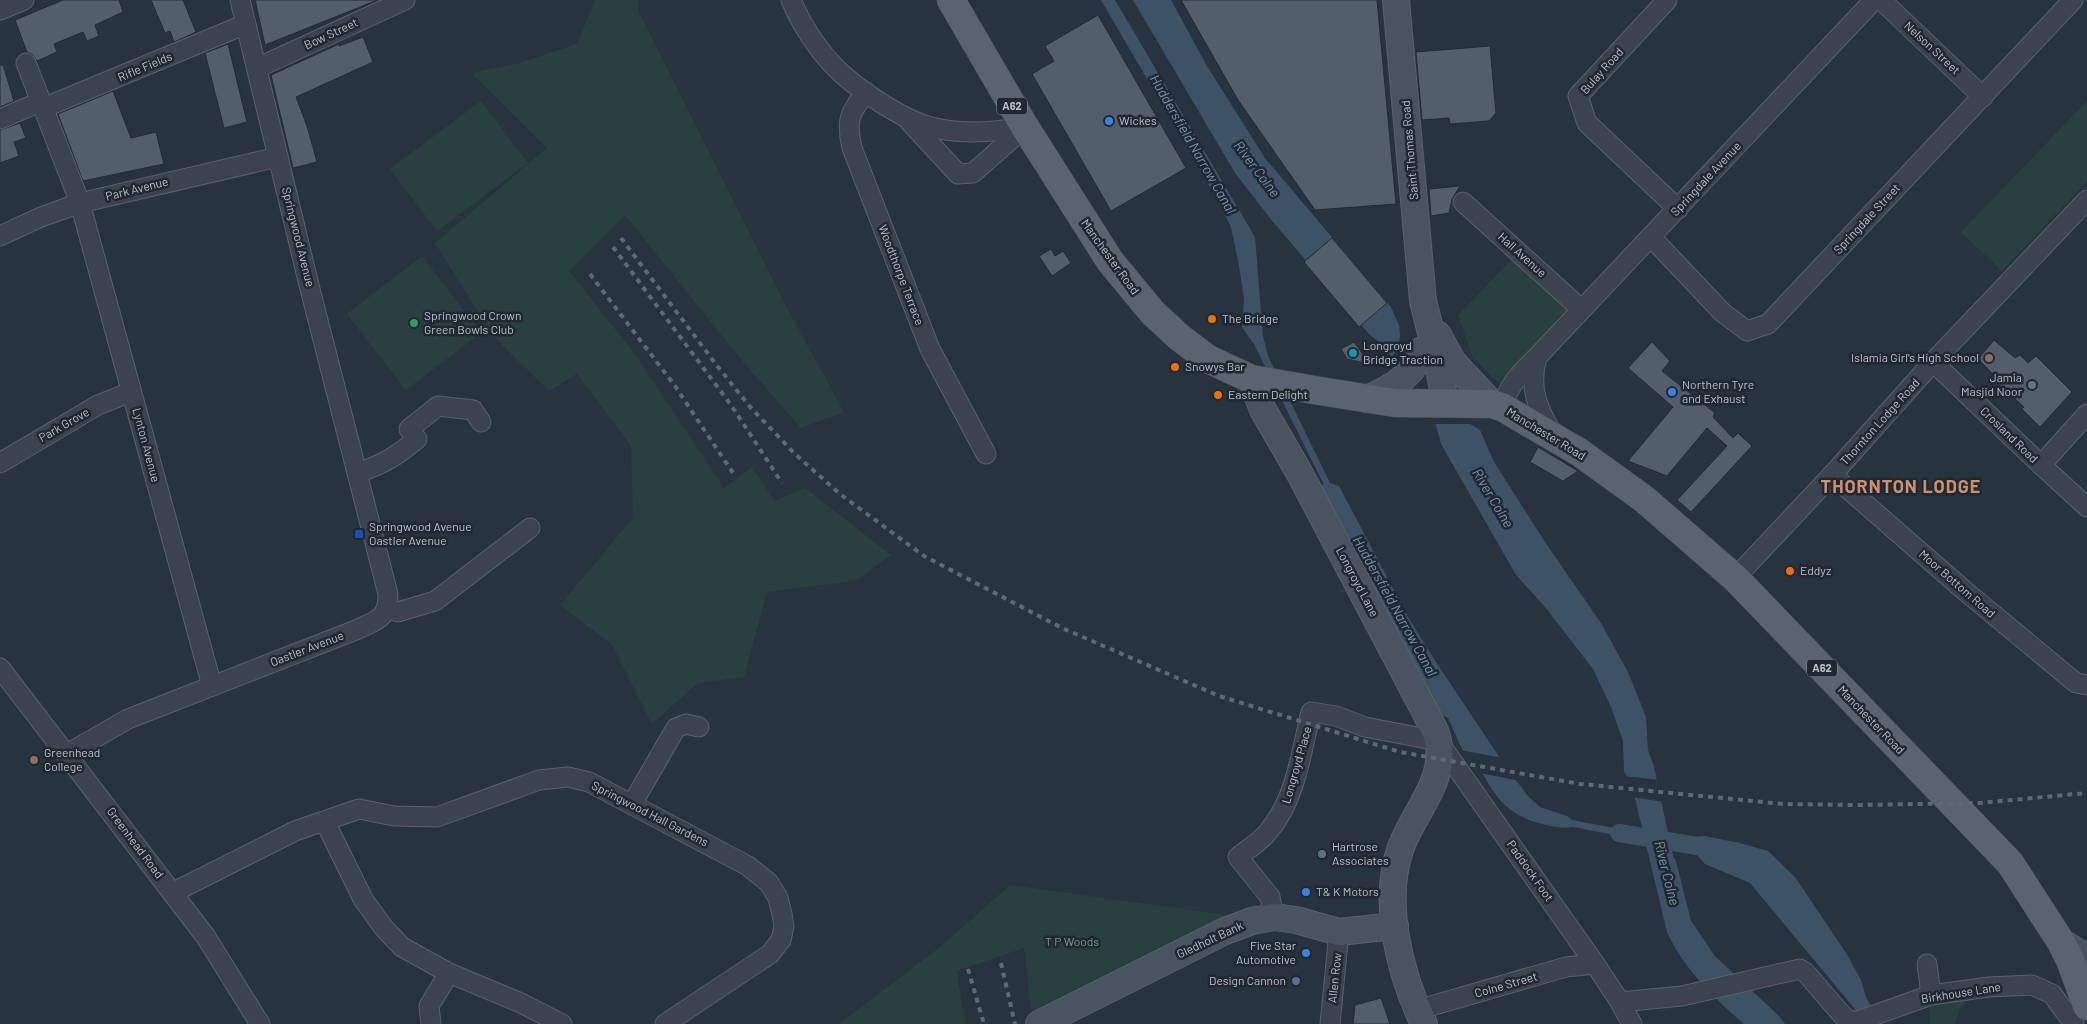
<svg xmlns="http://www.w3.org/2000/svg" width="2087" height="1024" font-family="Barlow,sans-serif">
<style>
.green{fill:#2a4040}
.water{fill:#3e5265}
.pier{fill:#27333e}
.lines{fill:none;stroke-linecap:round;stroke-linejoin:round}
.canal{stroke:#3e5265;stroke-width:18}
.building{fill:#535e6b;stroke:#222b35}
.street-casing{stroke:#59626c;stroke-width:21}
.secondary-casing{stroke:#59626c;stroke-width:28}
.primary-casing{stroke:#47505a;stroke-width:29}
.street{stroke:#3b444e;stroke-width:19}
.secondary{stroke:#495460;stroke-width:26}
.primary{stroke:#59646e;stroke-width:28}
.rail{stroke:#5d6974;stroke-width:4;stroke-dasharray:5 5;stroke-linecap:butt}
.shop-dot{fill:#3f7fe0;stroke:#202933;stroke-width:2}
.food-dot{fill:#e8710a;stroke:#202933;stroke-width:2}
.leisure-dot{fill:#2e9e5b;stroke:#202933;stroke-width:2}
.culture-dot{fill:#0f9aa8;stroke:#202933;stroke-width:2}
.education-dot{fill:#8d6e63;stroke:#202933;stroke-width:2}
.worship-dot{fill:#6b7280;stroke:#202933;stroke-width:2}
.transit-dot{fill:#1a4fb4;stroke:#202933;stroke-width:2}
.service-dot{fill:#5c6f8a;stroke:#202933;stroke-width:2}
.labels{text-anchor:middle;stroke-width:5;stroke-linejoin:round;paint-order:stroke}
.shield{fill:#202933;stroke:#8a929c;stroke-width:1}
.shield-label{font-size:11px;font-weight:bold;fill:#b7bfc9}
.street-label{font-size:12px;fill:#b7bfc9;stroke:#202933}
.poi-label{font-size:12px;fill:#b7bfc9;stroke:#202933;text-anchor:start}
.park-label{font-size:12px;fill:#779c7d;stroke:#202933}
.water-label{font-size:14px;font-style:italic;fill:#7a93a9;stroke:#202933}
.district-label{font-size:18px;font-weight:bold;letter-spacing:1px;fill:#cd8f6e;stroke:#202933}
</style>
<rect width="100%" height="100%" fill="#27333e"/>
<g class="green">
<polygon points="595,0 639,0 638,10 787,308 844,412 801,428 744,363 625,215 569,271 635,354 724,488 752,467 775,501 805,488 891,555 855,581 767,592 744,677 698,683 652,724 612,645 560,605 633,518 631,446 577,374 549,391 494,337 435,243 547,148 471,73 520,63 577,44"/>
<polygon points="481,101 528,163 437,231 390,169"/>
<polygon points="2087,101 2087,181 2002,271 1961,232"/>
<polygon points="422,256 481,333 406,390 347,314"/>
<polygon points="1512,259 1569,311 1501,385 1473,358 1458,315"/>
<polygon points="1010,885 1226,915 1032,1016 1024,948 957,971 965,1024 839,1024 940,947"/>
<polygon points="1970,998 1960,1009 1955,1024 1930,1024 1928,1003"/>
</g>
<g class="water">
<path d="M1101 0H1115L1255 237 1263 336 1268 356 1330 483 1339 486 1408 617 1436 662 1506 767 1528 796 1540 807 1567 816 1572 820 1641 833 1643 838 1641 840 1573 827C1562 829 1550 826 1539 823 1502 813 1493 791 1475 761L1466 758 1448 718 1440 714 1321 490 1323 483 1254 344 1242 327 1244 298 1239 266 1231 227 1217 199Z"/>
<path d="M1133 0H1171L1207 66 1265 158 1391 307 1405 339 1467 422 1480 430 1494 462 1547 545 1601 623 1628 672 1646 717 1648 750 1654 767 1673 856 1676 861 1691 921 1715 956 1780 1017 1785 1024H1744C1714 998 1684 969 1667 932L1632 786 1624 771 1623 741 1611 707 1593 669 1545 607 1516 575 1441 444 1436 425 1385 347 1369 334 1273 222 1235 173Z"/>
<polygon points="1705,836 1740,843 1768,851 1795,877 1846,953 1861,980 1866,997 1880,1024 1864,1024 1859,1014 1750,883 1705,864 1697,855 1677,848 1674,842 1678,838"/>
</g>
<g class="pier">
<polygon points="1398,318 1420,362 1469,420 1476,424 1433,424 1390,359 1399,348 1400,334"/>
<polygon points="1460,750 1503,758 1520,781 1480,773 1474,763 1464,759"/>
<polygon points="1624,776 1659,780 1664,802 1632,797 1630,787"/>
</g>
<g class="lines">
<polyline class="canal" points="1619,833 1697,846"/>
</g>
<g class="building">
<polygon points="63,0 119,0 123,12 95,25 99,36 87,41 83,32 54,44 57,52 37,61 33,55 27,52 15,20"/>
<polygon points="151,0 183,0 196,32 174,42 170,31 165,33"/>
<polygon points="255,0 375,0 375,1 265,45"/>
<polygon points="1181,0 1377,0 1396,204 1315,210 1238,100"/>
<polygon points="1098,15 1186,168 1111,211 1032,74 1054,61 1045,46"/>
<polygon points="363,37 373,62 296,97 307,126 317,162 293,168 271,75 339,44 339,46"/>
<polygon points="228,44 247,122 224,128 205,53"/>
<polygon points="1490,46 1496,113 1489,121 1450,124 1449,118 1422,120 1416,52"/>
<polygon points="0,65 3,65 14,101 0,107"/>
<polygon points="113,91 131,138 156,132 164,164 83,181 58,114"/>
<polygon points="20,123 26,138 14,142 19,156 0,163 0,130"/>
<polygon points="1460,186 1452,199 1449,213 1431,216 1429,189"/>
<polygon points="1332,238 1387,303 1359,327 1304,262"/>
<polygon points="1051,249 1055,256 1063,251 1071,263 1052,276 1039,256"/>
<polygon points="1994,340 2015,358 2020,355 2028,363 2036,356 2072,392 2040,427 2022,409 2024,407 1994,380 1995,376 1978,359"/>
<polygon points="1354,342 1370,364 1347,359 1341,349"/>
<polygon points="1652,342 1670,361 1662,371 1715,413 1713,417 1733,438 1738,433 1752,446 1691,512 1677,500 1727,446 1707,428 1667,476 1628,461 1673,407 1628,368"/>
<polygon points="1538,447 1578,471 1563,481 1530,462"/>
<polygon points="1381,998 1390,1024 1353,1024 1355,1005"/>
</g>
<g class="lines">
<defs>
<g id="street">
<path d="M791 0C800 22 816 47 832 64 853 87 901 119 931 127 963 135 993 132 1025 127"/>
<polyline points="1667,0 1578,96 1587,123 1678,209"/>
<polyline points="1881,0 1983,97"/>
<polyline points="0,10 24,0"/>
<polyline points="26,63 80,203 212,686"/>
<polyline points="257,68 405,0"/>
<path d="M866 92C849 114 846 120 852 148L930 349 986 454"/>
<polyline points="43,108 246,24"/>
<polyline points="0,119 40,102"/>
<polyline points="909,121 958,174 973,173 1025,127"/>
<polyline points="1463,202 1581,309"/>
<polyline points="0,236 41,217 80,203 278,157"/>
<polyline points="1652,238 1722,312 1747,331 1768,324 2073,0"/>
<path d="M1537 357C1528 388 1538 410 1554 436"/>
<polyline points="1933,362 2041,465 2087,507"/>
<path d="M1502 407C1509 385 1520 373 1537 357L1874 0"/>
<polyline points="0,463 98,405 131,392"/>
<polyline points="2041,465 2087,414"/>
<path d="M357 473C382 465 397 456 417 439L409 429 438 406 473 410 481 422"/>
<polyline points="1832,475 1965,591 2076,683 2087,685"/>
<polyline points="1735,578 1832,475 1933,362 2087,200"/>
<polyline points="388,608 398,612 435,601 530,528"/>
<polyline points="0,668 206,937 260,1024"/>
<path d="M67 754 128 719 356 630C376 620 388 620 388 594L310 289 240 0"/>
<polyline points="632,804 676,728 686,724 699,727"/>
<polyline points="325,822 363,899 383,927 402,947 449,973 521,1003 562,1024"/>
<polyline points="172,893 295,831 359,809 394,816 437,817 539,780 568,777 589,782 748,866 769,883 778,898 782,914 784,926 781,940 770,954 665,1024"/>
<path d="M1274 917 1270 897 1238 857C1248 849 1260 842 1268 832 1296 799 1301 753 1311 712L1336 716 1365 727 1438 741 1595 964 1620 1002 1632 1024"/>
<polyline points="1927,964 1931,995"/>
<polyline points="1620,1002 1682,996 1800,969 1806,973 1843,1016 1850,1021 1858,1021 1931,995 1989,987 2032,985 2052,994 2074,1024"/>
<polyline points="1417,1010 1566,967 1595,964"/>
<polyline points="431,1024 429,1006 449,973"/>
<polyline points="1330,1024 1339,932"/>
</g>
<g id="secondary">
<polyline points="1396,0 1423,301 1438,361 1445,403"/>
<polyline points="1438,335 1452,361 1492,404"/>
<path d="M1251 379 1263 410 1300 474 1431 723C1434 728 1437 735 1438 741 1447 781 1412 814 1400 850 1382 904 1400 974 1424 1024"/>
<path d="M1366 399C1389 390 1415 375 1422 350"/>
<polyline points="2061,942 2087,958"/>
<polyline points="1039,1024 1225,931 1252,921 1274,917 1296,920 1339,932 1395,926"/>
</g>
<polyline id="primary" points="951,0 1025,127 1110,261 1153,313 1179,337 1208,359 1251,379 1314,390 1395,403 1492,404 1502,407 1579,452 1644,499 1735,578 2010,863 2061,942 2070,960 2087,1006"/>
</defs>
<use href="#street" class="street-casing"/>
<use href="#secondary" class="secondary-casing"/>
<use href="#primary" class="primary-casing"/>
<use href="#street" class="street"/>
<use href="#secondary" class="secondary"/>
<use href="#primary" class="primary"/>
<g class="rail">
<polyline points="621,238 718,367 751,408 796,455 840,494 924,556 1062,628 1219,696 1400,752 1580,784 1783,804 1855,805 1979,803 2087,793"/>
<polyline points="613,247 731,405 782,483"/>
<polyline points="590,274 675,386 735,476"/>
<polyline points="1001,963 1015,1024"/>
<polyline points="968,969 984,1024"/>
</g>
</g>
<g class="shop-dot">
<circle cx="1109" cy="121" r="5"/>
<circle cx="1672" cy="392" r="5"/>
<circle cx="1306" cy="892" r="5"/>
<circle cx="1306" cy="953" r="5"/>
</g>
<g class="food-dot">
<circle cx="1212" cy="319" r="5"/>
<circle cx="1175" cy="367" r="5"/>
<circle cx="1218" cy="395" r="5"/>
<circle cx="1790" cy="571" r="5"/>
</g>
<circle class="leisure-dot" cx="414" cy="323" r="5"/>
<circle class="culture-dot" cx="1353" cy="353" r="5"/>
<g class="education-dot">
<circle cx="1989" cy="358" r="5"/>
<circle cx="34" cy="760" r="5"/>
</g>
<circle class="worship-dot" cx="2032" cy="385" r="5"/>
<rect class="transit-dot" x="354" y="529" width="10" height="10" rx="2.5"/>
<g class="service-dot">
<circle cx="1322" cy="854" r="5"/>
<circle cx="1296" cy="981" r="5"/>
</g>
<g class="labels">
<g class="shield">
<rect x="997" y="97.5" width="30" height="17" rx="4"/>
<rect x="1807" y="659.5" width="30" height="17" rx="4"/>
</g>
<g class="shield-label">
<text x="1012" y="110">A62</text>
<text x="1822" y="672">A62</text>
</g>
<g class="street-label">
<text transform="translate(331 34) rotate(-25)" y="4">Bow Street</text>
<text transform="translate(1932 48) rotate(43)" y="4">Nelson Street</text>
<text transform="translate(145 67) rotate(-23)" y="4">Rifle Fields</text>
<text transform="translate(1602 71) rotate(-48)" y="4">Bulay Road</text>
<text transform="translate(1410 150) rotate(-95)" y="4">Saint Thomas Road</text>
<text transform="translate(1706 179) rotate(-47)" y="4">Springdale Avenue</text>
<text transform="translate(137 189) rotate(-14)" y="4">Park Avenue</text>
<text transform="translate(1867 219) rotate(-47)" y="4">Springdale Street</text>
<text transform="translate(298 237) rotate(76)" y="4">Springwood Avenue</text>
<text transform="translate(1522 255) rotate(42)" y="4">Hall Avenue</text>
<text transform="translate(1110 257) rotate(54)" y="4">Manchester Road</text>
<text transform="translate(901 275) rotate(69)" y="4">Woodthorpe Terrace</text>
<text transform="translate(1880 422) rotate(-48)" y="4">Thornton Lodge Road</text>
<text transform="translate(64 425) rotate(-30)" y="4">Park Grove</text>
<text transform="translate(1546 434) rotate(31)" y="4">Manchester Road</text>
<text transform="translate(2009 435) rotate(44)" y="4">Crosland Road</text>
<text transform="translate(146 445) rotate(75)" y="4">Lynton Avenue</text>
<text transform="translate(1357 582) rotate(62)" y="4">Longroyd Lane</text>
<text transform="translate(1957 584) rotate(41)" y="4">Moor Bottom Road</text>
<text transform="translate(307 649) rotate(-21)" y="4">Oastler Avenue</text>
<text transform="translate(1871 720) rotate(46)" y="4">Manchester Road</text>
<text transform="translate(1297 765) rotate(-74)" y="4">Longroyd Place</text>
<text transform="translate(650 814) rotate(27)" y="4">Springwood Hall Gardens</text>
<text transform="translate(135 843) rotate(53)" y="4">Greenhead Road</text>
<text transform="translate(1530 871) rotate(55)" y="4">Paddock Foot</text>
<text transform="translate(1210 940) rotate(-25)" y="4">Gledholt Bank</text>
<text transform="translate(1335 978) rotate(-84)" y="4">Allen Row</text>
<text transform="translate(1506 985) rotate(-16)" y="4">Colne Street</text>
<text transform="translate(1961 993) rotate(-9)" y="4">Birkhouse Lane</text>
</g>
<g class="poi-label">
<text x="1119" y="125">Wickes</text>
<text x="424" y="320">Springwood Crown<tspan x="424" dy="14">Green Bowls Club</tspan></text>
<text x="1222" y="323">The Bridge</text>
<text x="1363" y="350">Longroyd<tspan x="1363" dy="14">Bridge Traction</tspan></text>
<text x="1979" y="362" text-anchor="end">Islamia Girl's High School</text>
<text x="1185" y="371">Snowys Bar</text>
<text x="2022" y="382" text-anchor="end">Jamia<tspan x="2022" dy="14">Masjid Noor</tspan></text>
<text x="1682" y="389">Northern Tyre<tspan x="1682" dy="14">and Exhaust</tspan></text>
<text x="1228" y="399">Eastern Delight</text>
<text x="369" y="531">Springwood Avenue<tspan x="369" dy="14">Oastler Avenue</tspan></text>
<text x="1800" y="575">Eddyz</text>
<text x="44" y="757">Greenhead<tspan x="44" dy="14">College</tspan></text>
<text x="1332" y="851">Hartrose<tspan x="1332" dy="14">Associates</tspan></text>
<text x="1316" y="896">T&amp; K Motors</text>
<text x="1296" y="950" text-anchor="end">Five Star<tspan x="1296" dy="14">Automotive</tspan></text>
<text x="1286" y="985" text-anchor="end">Design Cannon</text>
</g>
<g class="park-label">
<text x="1072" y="946">T P Woods</text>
</g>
<g class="water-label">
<text transform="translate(1193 144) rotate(60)" y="5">Huddersfield Narrow Canal</text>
<text transform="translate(1257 169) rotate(53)" y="5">River Colne</text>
<text transform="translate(1493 498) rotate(59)" y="5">River Colne</text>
<text transform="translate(1395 606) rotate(61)" y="5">Huddersfield Narrow Canal</text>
<text transform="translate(1667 873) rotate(76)" y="5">River Colne</text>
</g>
<g class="district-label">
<text x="1901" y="493">THORNTON LODGE</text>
</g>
</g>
</svg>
